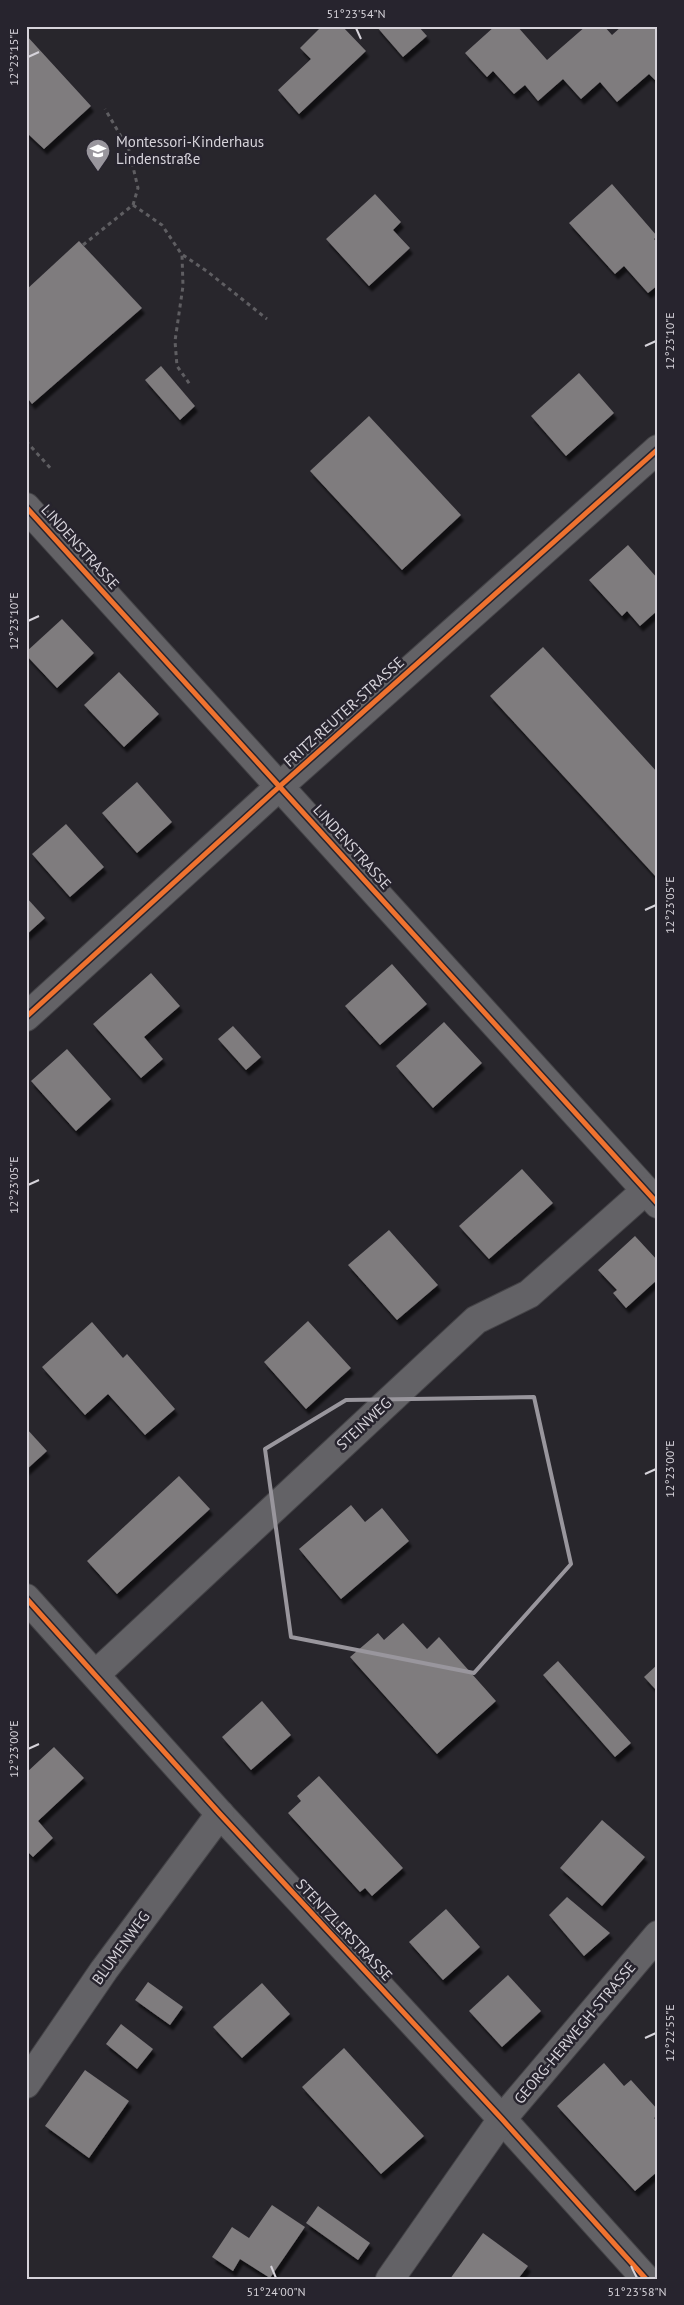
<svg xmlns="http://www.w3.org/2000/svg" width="684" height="2305" font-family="'PT Sans',sans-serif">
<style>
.building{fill:#7f7b7e;filter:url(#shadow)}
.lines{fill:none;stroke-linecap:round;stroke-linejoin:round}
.minor-casing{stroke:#444347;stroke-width:30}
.path{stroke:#5f5e62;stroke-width:3;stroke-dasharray:4 4;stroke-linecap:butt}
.minor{stroke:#636266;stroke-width:28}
.cycleway-casing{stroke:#27242e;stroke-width:8}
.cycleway{stroke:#ef722f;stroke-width:5}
.marked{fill:none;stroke:#99969d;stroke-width:4;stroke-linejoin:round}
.ticks{fill:none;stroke:#d6d3da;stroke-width:2}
.labels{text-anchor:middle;stroke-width:5;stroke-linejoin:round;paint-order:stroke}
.poi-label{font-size:15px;fill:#d6d3da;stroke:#27242e;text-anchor:start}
.street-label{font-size:15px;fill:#d6d3da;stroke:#27242e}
.neatline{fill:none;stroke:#d6d3da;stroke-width:2}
.ticks-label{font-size:12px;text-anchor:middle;fill:#d6d3da}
</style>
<defs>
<filter id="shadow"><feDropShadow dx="3" dy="5.5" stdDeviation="1" flood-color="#0009"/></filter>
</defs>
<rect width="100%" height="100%" fill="#28262c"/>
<g class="building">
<polygon points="322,26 342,26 366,51 299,114 278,90 311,59 300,48"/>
<polygon points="376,26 418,26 427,36 403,57"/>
<polygon points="495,26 517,26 547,60 586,26 604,26 612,35 622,26 658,26 658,78 655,80 649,74 617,102 600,82 581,99 563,79 538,101 525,85 514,94 493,71 487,77 465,53"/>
<polygon points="26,35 91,106 44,149 27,133 26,134"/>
<polygon points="612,184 657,236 654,239 658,244 658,285 648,293 624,266 615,274 569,223"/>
<polygon points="375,194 401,222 393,230 410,248 369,286 326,239"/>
<polygon points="79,241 142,308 32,404 26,396 26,290"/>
<polygon points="161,366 195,406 180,420 145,380"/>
<polygon points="579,373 614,413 566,456 531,416"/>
<polygon points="369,416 461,515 402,570 310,471"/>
<polygon points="628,545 658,579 656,587 658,589 658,610 640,626 627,611 622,616 589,580"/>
<polygon points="62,619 94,653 57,688 26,655 26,652"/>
<polygon points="543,647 658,773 658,879 490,696"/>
<polygon points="119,672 159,714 124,747 84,705"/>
<polygon points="137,782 172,822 137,853 102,813"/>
<polygon points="66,824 104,867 70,897 32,854"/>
<polygon points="26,897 45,918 26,935"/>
<polygon points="392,964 427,1004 380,1045 345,1006"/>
<polygon points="151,973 180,1006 144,1037 163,1059 141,1078 93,1024"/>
<polygon points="444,1022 482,1063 433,1108 396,1066"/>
<polygon points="233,1026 261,1057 246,1070 218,1039"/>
<polygon points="67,1049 111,1099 76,1131 31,1081"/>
<polygon points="522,1169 553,1203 489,1259 459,1226"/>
<polygon points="389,1230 438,1285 397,1320 348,1265"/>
<polygon points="635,1236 658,1261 658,1279 626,1308 613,1293 617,1290 598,1270"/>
<polygon points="308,1321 351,1368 306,1409 264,1362"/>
<polygon points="92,1322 123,1358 127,1354 175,1409 145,1435 108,1394 85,1415 42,1367"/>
<polygon points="26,1428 47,1451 26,1470"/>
<polygon points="179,1476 210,1509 117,1594 87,1561"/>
<polygon points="351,1505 365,1522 382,1508 409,1541 341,1599 299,1549"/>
<polygon points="403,1623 427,1649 439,1637 496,1701 437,1754 350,1657 378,1633 384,1640"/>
<polygon points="558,1661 631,1743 615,1757 543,1675"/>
<polygon points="658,1664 658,1692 644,1677"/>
<polygon points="262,1701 291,1735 251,1770 222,1737"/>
<polygon points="54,1747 84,1778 38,1821 53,1838 33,1857 26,1850 26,1773"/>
<polygon points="319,1776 403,1868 372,1896 365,1888 360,1892 288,1813 301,1801 297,1796"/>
<polygon points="602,1820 645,1857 602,1906 560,1868"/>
<polygon points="567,1897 610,1933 584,1956 549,1915"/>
<polygon points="446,1909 480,1947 443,1980 409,1942"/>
<polygon points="508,1975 541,2011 502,2047 469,2011"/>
<polygon points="148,1982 183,2007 170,2025 135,2000"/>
<polygon points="262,1983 290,2014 242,2058 213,2027"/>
<polygon points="121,2024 153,2049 137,2069 106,2044"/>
<polygon points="344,2048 424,2136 381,2174 302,2087"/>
<polygon points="604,2063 624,2086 631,2080 658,2110 658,2115 654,2118 658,2122 658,2171 635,2191 557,2106"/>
<polygon points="85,2070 129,2101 89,2158 45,2126"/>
<polygon points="272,2205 305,2227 270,2278 240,2259 233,2271 212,2257 232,2227 249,2238"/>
<polygon points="318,2206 370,2243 358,2260 306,2223"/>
<polygon points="483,2233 528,2266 518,2279 450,2279"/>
</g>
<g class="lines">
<defs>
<g id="minor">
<polyline points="26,507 658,1204"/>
<polyline points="26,1017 280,786 658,449"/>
<polyline points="26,1598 220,1814 502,2119 646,2279"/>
<polyline points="96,1674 476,1320 529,1294 645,1191"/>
<polyline points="26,2084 104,1970 220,1814"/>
<polyline points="390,2279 502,2119 658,1935"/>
</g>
</defs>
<use href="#minor" class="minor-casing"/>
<g class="path">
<polyline points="133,205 162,225 182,255 183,286 175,341 177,366 191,386"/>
<polyline points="83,245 133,205 138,188 129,150 105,109"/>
<polyline points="183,255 208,272 267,319"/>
<polyline points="26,441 52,470"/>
</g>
<use href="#minor" class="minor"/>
<defs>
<g id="cycleway">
<polyline points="26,507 658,1204"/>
<polyline points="26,1017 280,786 658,449"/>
<polyline points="26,1598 220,1814 502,2119 646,2279"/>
</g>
</defs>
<use href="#cycleway" class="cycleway-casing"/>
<use href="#cycleway" class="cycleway"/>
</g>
<path class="marked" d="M534 1397 571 1564 474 1673 291 1637 265 1449 346 1400Z"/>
<path class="ticks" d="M356 28 361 39M28 57 39 52M645 346 656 341M28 621 39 616M645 910 656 905M28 1185 39 1180M645 1474 656 1469M28 1749 39 1744M645 2038 656 2033M271 2266 276 2278M631 2266 637 2278"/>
<defs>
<symbol id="school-pin" viewBox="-11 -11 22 30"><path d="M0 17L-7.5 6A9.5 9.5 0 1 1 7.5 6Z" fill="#99969d" stroke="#27242e"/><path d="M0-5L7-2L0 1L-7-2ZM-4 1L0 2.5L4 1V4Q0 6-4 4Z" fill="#fff"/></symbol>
</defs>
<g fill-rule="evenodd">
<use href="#school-pin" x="84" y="137" width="28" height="38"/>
</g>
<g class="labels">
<g class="poi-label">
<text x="116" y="147">Montessori-Kinderhaus<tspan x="116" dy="17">Lindenstraße</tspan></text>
</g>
<g class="street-label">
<text transform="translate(80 547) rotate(48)" y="5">LINDENSTRASSE</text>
<text transform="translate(344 712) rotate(-42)" y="5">FRITZ-REUTER-STRASSE</text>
<text transform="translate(352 847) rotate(48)" y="5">LINDENSTRASSE</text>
<text transform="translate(364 1424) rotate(-43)" y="5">STEINWEG</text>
<text transform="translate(344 1930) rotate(47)" y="5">STENTZLERSTRASSE</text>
<text transform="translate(121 1948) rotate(-54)" y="5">BLUMENWEG</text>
<text transform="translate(575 2033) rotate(-50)" y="5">GEORG-HERWEGH-STRASSE</text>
</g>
</g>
<rect width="684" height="2305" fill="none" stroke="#27242e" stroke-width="55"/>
<rect x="28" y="28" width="628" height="2250" class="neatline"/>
<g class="ticks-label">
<text x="356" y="18">51°23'54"N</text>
<text transform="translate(14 57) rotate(-90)" y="4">12°23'15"E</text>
<text transform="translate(670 341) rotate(-90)" y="4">12°23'10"E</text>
<text transform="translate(14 621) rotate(-90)" y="4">12°23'10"E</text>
<text transform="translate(670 905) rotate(-90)" y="4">12°23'05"E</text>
<text transform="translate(14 1185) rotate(-90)" y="4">12°23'05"E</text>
<text transform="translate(670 1469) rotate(-90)" y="4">12°23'00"E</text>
<text transform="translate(14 1749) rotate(-90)" y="4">12°23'00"E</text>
<text transform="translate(670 2033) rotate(-90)" y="4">12°22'55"E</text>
<text x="276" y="2296">51°24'00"N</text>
<text x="637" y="2296">51°23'58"N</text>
</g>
</svg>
